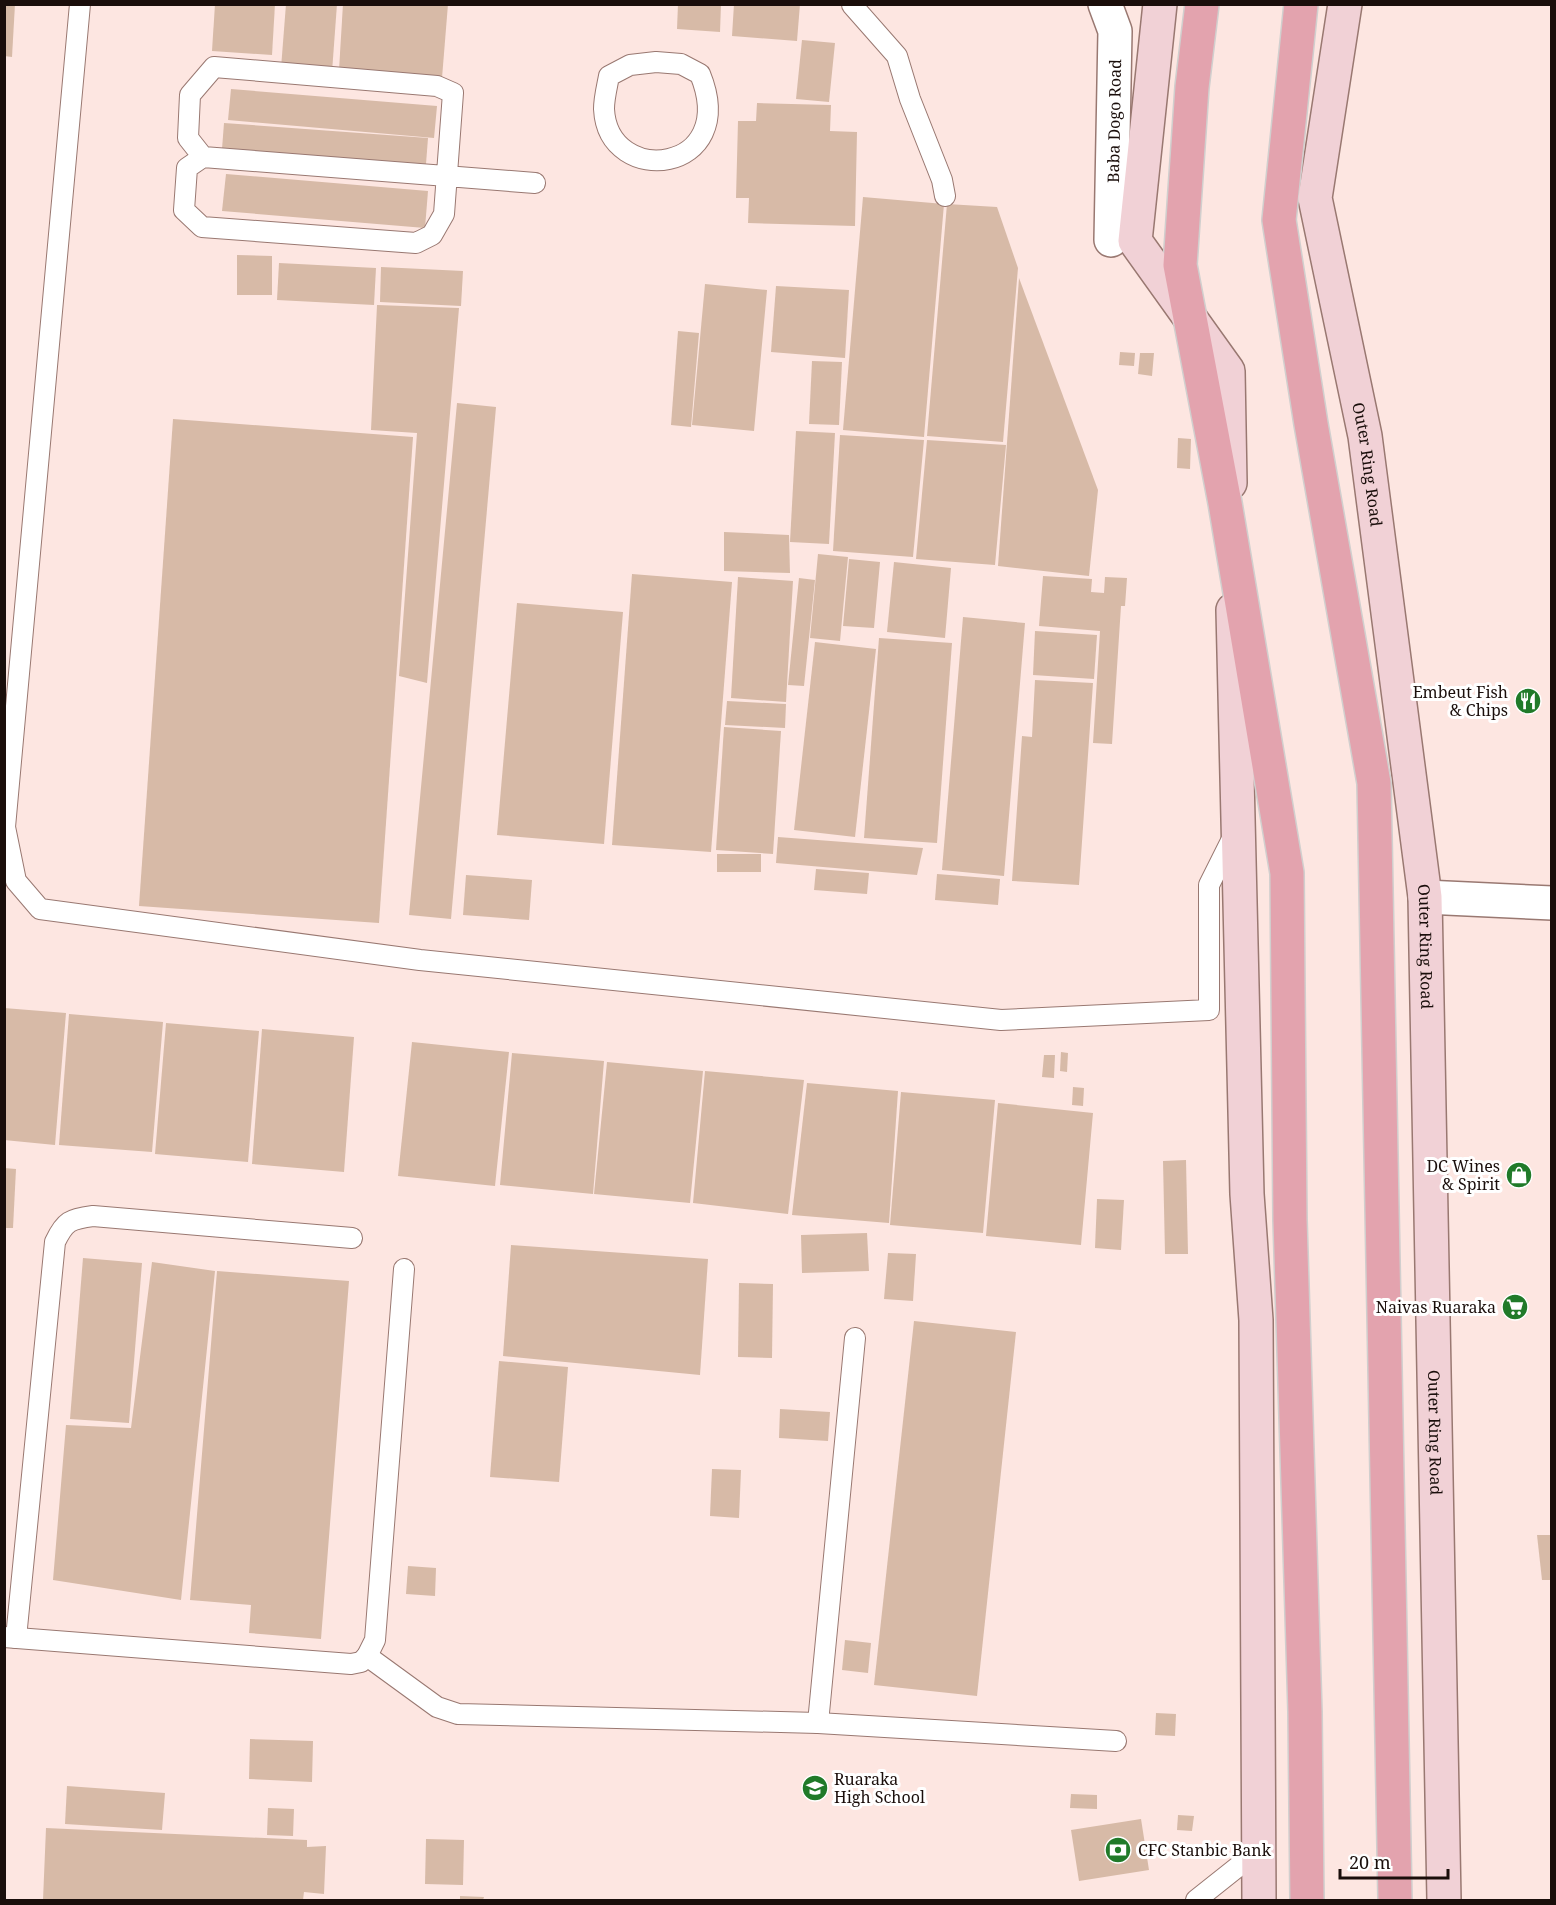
<svg xmlns="http://www.w3.org/2000/svg" width="1556" height="1905" font-family="'Noto Serif',serif">
<style>
.building{fill:#d7baa7}
.lines{fill:none;stroke-linecap:round;stroke-linejoin:round}
.service-casing{stroke:#997871;stroke-width:22}
.minor-casing{stroke:#997871;stroke-width:36}
.tertiary-casing{stroke:#997871;stroke-width:36}
.secondary-casing{stroke:#997871;stroke-width:36}
.primary-casing{stroke:#d1cfce;stroke-width:36}
.service{stroke:#fff;stroke-width:20}
.minor{stroke:#fff;stroke-width:33}
.tertiary{stroke:#fff;stroke-width:33}
.secondary{stroke:#f1d1d6;stroke-width:33}
.primary{stroke:#e3a3ae;stroke-width:33}
.labels{text-anchor:middle;stroke-width:6;stroke-linejoin:round;paint-order:stroke}
.street-label{font-size:16px;fill:#1a0e0b;stroke:#fff}
.poi-label{font-size:16px;fill:#1a0e0b;stroke:#fff;text-anchor:end}
</style>
<rect width="100%" height="100%" fill="#fde6e1"/>
<g class="building">
<polygon points="4,4 15,4 12,57 4,56"/>
<polygon points="215,4 275,4 272,55 212,51"/>
<polygon points="286,4 337,4 332,72 281,68"/>
<polygon points="343,4 448,4 442,78 339,70"/>
<polygon points="678,4 721,4 720,32 677,29"/>
<polygon points="734,4 800,4 797,41 732,36"/>
<polygon points="802,40 835,43 829,102 796,99"/>
<polygon points="231,89 437,106 434,138 228,120"/>
<polygon points="757,103 831,105 830,131 857,132 855,226 748,223 749,198 736,198 738,121 756,121"/>
<polygon points="224,123 428,138 426,164 222,149"/>
<polygon points="226,174 428,191 425,228 222,211"/>
<polygon points="863,197 944,204 924,437 843,430"/>
<polygon points="947,204 997,207 1018,268 1003,442 927,436"/>
<polygon points="237,255 272,256 272,295 237,295"/>
<polygon points="279,263 376,268 374,305 277,300"/>
<polygon points="381,267 463,271 461,306 380,302"/>
<polygon points="1019,278 1098,490 1089,576 998,566"/>
<polygon points="705,284 767,290 754,431 692,425"/>
<polygon points="776,286 849,290 845,358 771,352"/>
<polygon points="377,305 459,308 427,683 399,676 417,433 371,430"/>
<polygon points="678,331 699,333 691,427 671,425"/>
<polygon points="1120,352 1135,353 1134,366 1119,365"/>
<polygon points="1140,353 1154,353 1152,376 1138,374"/>
<polygon points="812,361 842,362 839,425 809,424"/>
<polygon points="457,403 496,407 451,919 409,915"/>
<polygon points="173,419 413,437 379,923 139,906"/>
<polygon points="796,431 835,433 829,544 790,542"/>
<polygon points="840,435 924,440 913,557 833,551"/>
<polygon points="1178,438 1191,439 1190,469 1177,468"/>
<polygon points="927,440 1006,445 995,565 916,559"/>
<polygon points="724,532 789,535 790,573 724,571"/>
<polygon points="818,554 848,557 840,641 810,638"/>
<polygon points="849,559 880,562 874,628 843,626"/>
<polygon points="894,562 951,568 945,638 887,632"/>
<polygon points="632,574 732,582 711,852 612,845"/>
<polygon points="1043,576 1092,579 1091,592 1104,593 1105,577 1127,578 1125,606 1121,606 1112,744 1093,743 1100,631 1039,626"/>
<polygon points="738,577 793,581 786,702 731,698"/>
<polygon points="799,578 815,580 804,686 788,685"/>
<polygon points="517,603 623,612 604,844 497,835"/>
<polygon points="963,617 1025,623 1004,876 942,870"/>
<polygon points="1035,631 1097,635 1094,679 1033,675"/>
<polygon points="879,638 952,643 937,843 864,838"/>
<polygon points="815,642 876,649 855,837 794,830"/>
<polygon points="1035,680 1093,683 1079,885 1012,881 1022,736 1032,737"/>
<polygon points="727,701 786,704 785,728 725,725"/>
<polygon points="724,727 781,731 773,854 716,850"/>
<polygon points="778,837 923,848 917,875 776,863"/>
<rect x="717" y="854" width="44" height="18"/>
<polygon points="816,869 869,873 867,894 814,890"/>
<polygon points="937,874 1000,879 998,905 935,900"/>
<polygon points="466,875 532,880 529,920 463,915"/>
<polygon points="4,1008 66,1013 55,1145 4,1140"/>
<polygon points="69,1014 163,1022 152,1152 59,1145"/>
<polygon points="166,1023 259,1031 248,1162 155,1154"/>
<polygon points="262,1029 354,1037 344,1172 252,1164"/>
<polygon points="412,1042 509,1052 495,1186 398,1176"/>
<polygon points="1061,1052 1068,1053 1067,1072 1060,1071"/>
<polygon points="512,1053 604,1061 593,1194 500,1185"/>
<polygon points="1044,1055 1055,1055 1054,1078 1042,1077"/>
<polygon points="607,1062 703,1071 690,1203 594,1194"/>
<polygon points="705,1071 804,1080 788,1214 693,1203"/>
<polygon points="807,1083 898,1091 889,1223 792,1215"/>
<polygon points="1073,1087 1084,1088 1083,1106 1072,1105"/>
<polygon points="901,1092 995,1100 983,1233 890,1225"/>
<polygon points="998,1103 1093,1113 1081,1245 986,1236"/>
<polygon points="1186,1160 1188,1254 1165,1254 1163,1161"/>
<polygon points="4,1168 16,1169 13,1228 4,1228"/>
<polygon points="1097,1199 1124,1200 1121,1250 1095,1248"/>
<polygon points="867,1233 869,1271 802,1273 801,1235"/>
<polygon points="511,1245 708,1259 700,1375 503,1356"/>
<polygon points="888,1253 916,1254 913,1301 884,1299"/>
<polygon points="83,1258 142,1263 129,1423 70,1419"/>
<polygon points="152,1262 215,1271 181,1600 53,1580 66,1425 131,1428"/>
<polygon points="217,1271 349,1281 321,1639 249,1633 251,1605 190,1600"/>
<polygon points="739,1283 773,1284 772,1358 738,1357"/>
<polygon points="914,1321 1016,1332 977,1696 874,1685"/>
<polygon points="499,1361 568,1367 559,1482 490,1477"/>
<polygon points="780,1409 830,1412 828,1441 779,1438"/>
<polygon points="712,1469 741,1470 739,1518 710,1516"/>
<polygon points="1537,1535 1552,1535 1552,1580 1542,1580"/>
<polygon points="408,1566 436,1568 435,1596 406,1594"/>
<polygon points="845,1640 871,1643 868,1673 842,1670"/>
<polygon points="1156,1713 1176,1714 1175,1736 1155,1735"/>
<polygon points="250,1739 313,1741 312,1782 249,1779"/>
<polygon points="67,1786 165,1793 162,1830 65,1824"/>
<polygon points="1071,1794 1097,1795 1097,1809 1070,1808"/>
<polygon points="268,1808 294,1809 293,1836 267,1835"/>
<polygon points="1178,1815 1194,1816 1192,1831 1177,1830"/>
<polygon points="1141,1819 1149,1870 1079,1881 1071,1830"/>
<polygon points="46,1828 307,1840 307,1847 326,1846 324,1894 304,1892 303,1900 43,1900"/>
<polygon points="426,1839 464,1840 463,1885 425,1884"/>
<polygon points="460,1896 484,1897 483,1900 460,1900"/>
</g>
<g class="lines">
<defs>
<g id="service">
<polyline points="80,4 5,827 16,881 40,909 420,960 1001,1020 1209,1010 1209,885 1234,835"/>
<polyline points="852,5 897,56 910,99 942,180 945,196"/>
<path d="M656 62 681 64 700 74C741 174 608 189 604 109 604 98 607 87 609 76L630 65Z"/>
<polyline points="203,157 187,168 184,210 202,227 416,243 432,235 444,214 453,93 437,86 214,67 190,95 188,138 203,157 535,183"/>
<polyline points="4,1637 351,1664 361,1662 367,1656 437,1707 458,1714 818,1723 1116,1741"/>
<path d="M16 1638 55 1242C65 1221 70 1219 93 1216L352 1238"/>
<polyline points="367,1656 375,1640 404,1269"/>
<polyline points="818,1723 855,1338"/>
<polyline points="1196,1900 1259,1850"/>
</g>
<polyline id="minor" points="1425,897 1552,903"/>
<polyline id="tertiary" points="1105,4 1115,31 1111,240"/>
<g id="secondary">
<polyline points="1160,4 1135,241 1228,371 1230,483"/>
<path id="s1" d="M1345 4 1315 198 1365 436 1425 897 1444 1900"/>
<polyline points="1233,610 1247,1194 1256,1320 1259,1900"/>
</g>
<g id="primary">
<polyline points="1202,4 1192,87 1180,265 1225,503 1287,873 1290,1220 1305,1712 1307,1900"/>
<polyline points="1301,4 1279,220 1311,424 1374,783 1395,1900"/>
</g>
</defs>
<use href="#service" class="service-casing"/>
<use href="#minor" class="minor-casing"/>
<use href="#tertiary" class="tertiary-casing"/>
<use href="#secondary" class="secondary-casing"/>
<use href="#primary" class="primary-casing"/>
<use href="#service" class="service"/>
<use href="#minor" class="minor"/>
<use href="#tertiary" class="tertiary"/>
<use href="#secondary" class="secondary"/>
<use href="#primary" class="primary"/>
</g>
<defs>
<symbol id="restaurant-disc" viewBox="-11 -11 22 22"><circle r="9.5" fill="#207a29" stroke="#fff"/><path d="M-5-6h1v4h1v-4h1v4h1v-4h1v5L-1.5 .5V6h-2V.5L-5-1ZM5-6V6H3V1.5H1.5Q1.5-4 5-6Z" fill="#fff"/></symbol>
<symbol id="shop-disc" viewBox="-11 -11 22 22"><circle r="9.5" fill="#207a29" stroke="#fff"/><path d="M-5-2.5h2.3a2.7 3.5 0 0 1 5.4 0H5L5.5 6h-11ZM-1.5-2.5h3a1.5 2.3 0 0 0-3 0Z" fill="#fff"/></symbol>
<symbol id="supermarket-disc" viewBox="-11 -11 22 22"><circle r="9.5" fill="#207a29" stroke="#fff"/><path d="M-6-5.5h2.5l.6 2H6L4.5 2H-2.5L-4.4-4H-6ZM-1.5 3.2a1.3 1.3 0 1 0 .1 0ZM3 3.2a1.3 1.3 0 1 0 .1 0Z" fill="#fff"/></symbol>
<symbol id="school-disc" viewBox="-11 -11 22 22"><circle r="9.5" fill="#207a29" stroke="#fff"/><path d="M0-5L7-2L0 1L-7-2ZM-4 1L0 2.5L4 1V4Q0 6-4 4Z" fill="#fff"/></symbol>
<symbol id="bank-disc" viewBox="-11 -11 22 22"><circle r="9.5" fill="#207a29" stroke="#fff"/><path d="M-6-4H6V4H-6ZM0-2.3a2.3 2.3 0 1 0 0 4.6a2.3 2.3 0 1 0 0-4.6Z" fill="#fff"/></symbol>
</defs>
<g fill-rule="evenodd">
<use href="#restaurant-disc" x="1513" y="686" width="30" height="30"/>
<use href="#shop-disc" x="1504" y="1160" width="30" height="30"/>
<use href="#supermarket-disc" x="1500" y="1292" width="30" height="30"/>
<use href="#school-disc" x="800" y="1773" width="30" height="30"/>
<use href="#bank-disc" x="1103" y="1835" width="30" height="30"/>
</g>
<g class="labels">
<g class="street-label">
<text transform="translate(1114 121) rotate(-89)" y="6">Baba Dogo Road</text>
<text dy="6" stroke="none"><textPath href="#s1" startOffset="468">Outer Ring Road</textPath></text>
<text dy="6" stroke="none"><textPath href="#s1" startOffset="954">Outer Ring Road</textPath></text>
<text dy="6" stroke="none"><textPath href="#s1" startOffset="1440">Outer Ring Road</textPath></text>
</g>
<g class="poi-label">
<text x="1508" y="698">Embeut Fish<tspan x="1508" dy="18">&amp; Chips</tspan></text>
<text x="1500" y="1172">DC Wines<tspan x="1500" dy="18">&amp; Spirit</tspan></text>
<text x="1496" y="1313">Naivas Ruaraka</text>
<text x="834" y="1785" text-anchor="start">Ruaraka<tspan x="834" dy="18">High School</tspan></text>
<text x="1138" y="1856" text-anchor="start">CFC Stanbic Bank</text>
</g>
</g>
<rect width="1556" height="1905" fill="none" stroke="#1a0e0b" stroke-width="12"/>
<path d="M1340 1869v9h108v-9" fill="none" stroke="#1a0e0b" stroke-width="3"/>
<text x="1349" y="1869" font-size="18" fill="#1a0e0b" stroke="#ffffff" stroke-width="4.5" paint-order="stroke">20 m</text>
</svg>
